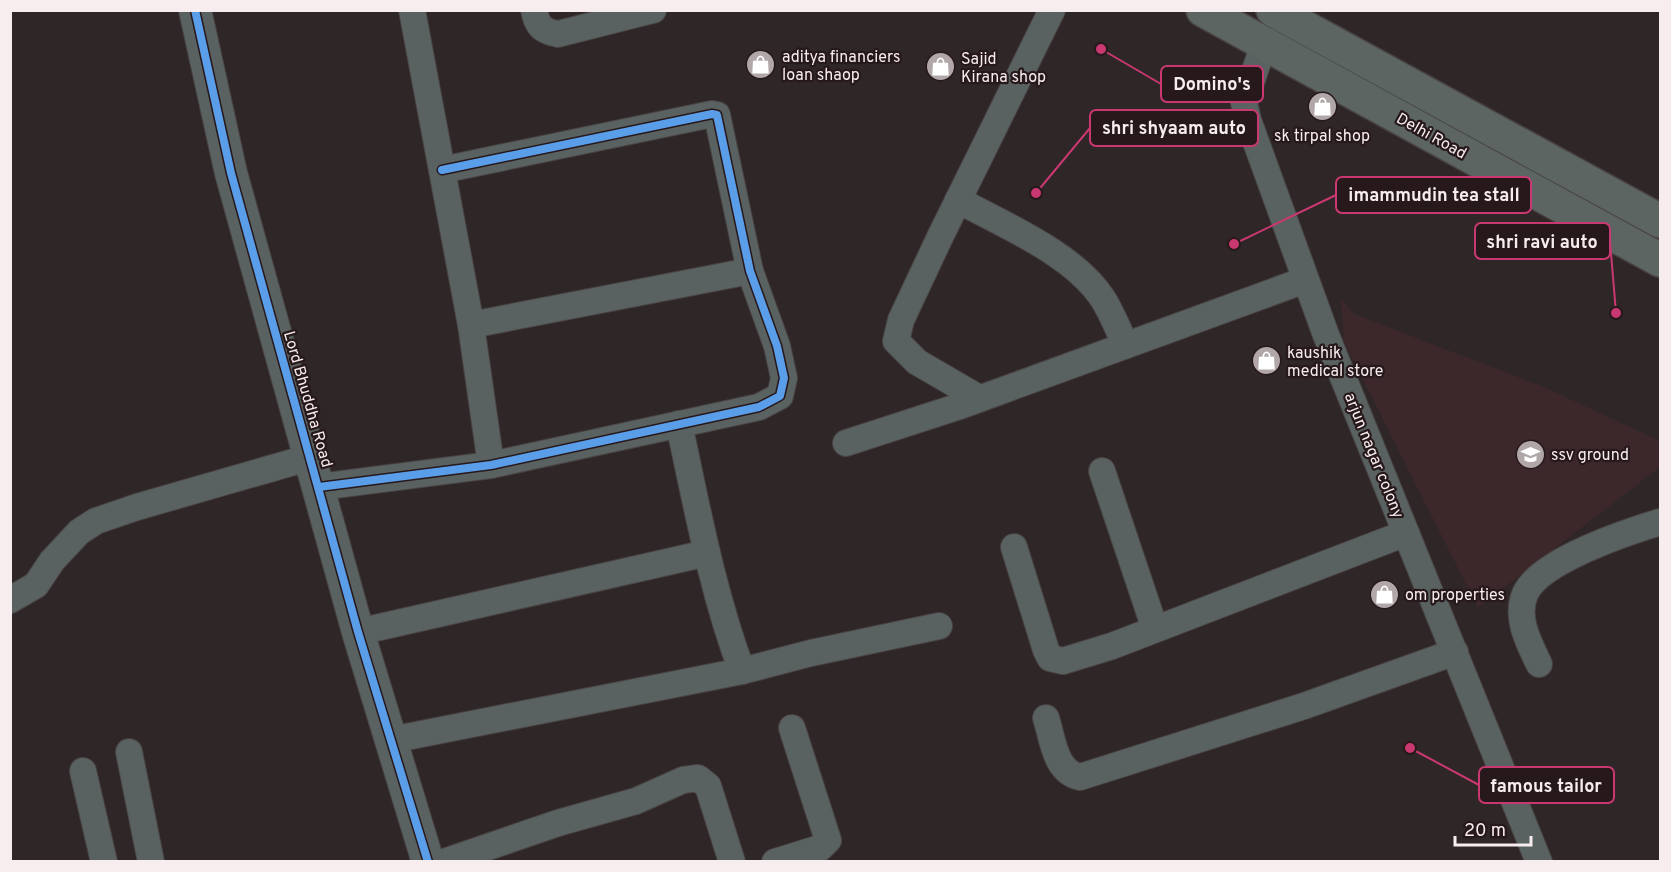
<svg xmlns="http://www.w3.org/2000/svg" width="1671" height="872" font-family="Overpass,sans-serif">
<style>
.built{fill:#3c282b}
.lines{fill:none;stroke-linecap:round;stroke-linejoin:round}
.minor-casing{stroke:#494344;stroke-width:28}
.tertiary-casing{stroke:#494344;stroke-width:34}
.secondary-casing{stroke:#494344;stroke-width:36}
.minor{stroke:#596260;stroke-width:26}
.tertiary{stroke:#596260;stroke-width:32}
.secondary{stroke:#5c6562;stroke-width:33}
.cycleway-casing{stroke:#27181b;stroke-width:11}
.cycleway{stroke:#5a9eea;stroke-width:8}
.labels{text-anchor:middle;stroke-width:4.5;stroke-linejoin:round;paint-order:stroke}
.poi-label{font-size:16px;fill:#f7ecee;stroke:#27181b;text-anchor:start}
.street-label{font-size:16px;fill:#f7ecee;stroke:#27181b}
.leader{fill:none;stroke:#ca3871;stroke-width:2}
.callout-dot{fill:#ca3871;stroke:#27181b;stroke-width:2}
.callout{fill:#27181b;stroke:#ca3871;stroke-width:2}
.callout-label{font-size:18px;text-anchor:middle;font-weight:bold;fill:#f7ecee}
</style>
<rect width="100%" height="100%" fill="#2e2627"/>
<polygon class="built" points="1341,298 1354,314 1544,387 1660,441 1660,467 1478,608 1344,342"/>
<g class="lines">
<defs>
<g id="minor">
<polyline points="412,10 471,325 491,465"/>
<path d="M534 10C537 26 542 31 558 34L653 10"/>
<polyline points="1264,44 1244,103 1248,120 1326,335 1539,862"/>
<path d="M958 200C1004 225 1074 254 1103 299 1112 313 1118 330 1126 345"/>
<polyline points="471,325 750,271"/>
<polyline points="979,398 917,362 896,341 901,320 940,237 1052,10"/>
<path d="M679 424C697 507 712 591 742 671L811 653 939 626"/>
<polyline points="846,443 957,407 1305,280"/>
<polyline points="1102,471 1155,629"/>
<polyline points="319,487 491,465 759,407 780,396 784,378 777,346 750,271 717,115 712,114 442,170"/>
<polyline points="1014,547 1046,650 1050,658 1063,661 1112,646 1406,533"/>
<polyline points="10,600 36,585 52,561 79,532 96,521 137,507 311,457"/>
<polyline points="358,632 707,553"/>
<path d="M1539 664C1529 643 1515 618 1525 594 1539 561 1627 532 1660 522"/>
<path d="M1046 718C1053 740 1055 772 1080 777L1304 706 1455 652"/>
<polyline points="391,740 742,671"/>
<polyline points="129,752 151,862"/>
<polyline points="83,771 104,862"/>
<polyline points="444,862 558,823 636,801 683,780 698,778 708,786 732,862"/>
<polyline points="775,862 820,848 828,840 792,728"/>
</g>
<polyline id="tertiary" points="195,10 231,173 358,632 428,862"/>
<g id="secondary">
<polyline points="1203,10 1660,260"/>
<polyline points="1273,10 1660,221"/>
</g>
</defs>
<use href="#minor" class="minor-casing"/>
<use href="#tertiary" class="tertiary-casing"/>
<use href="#secondary" class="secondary-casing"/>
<use href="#minor" class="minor"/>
<use href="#tertiary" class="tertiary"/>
<use href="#secondary" class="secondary"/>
<defs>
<g id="cycleway">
<polyline points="195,10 231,173 358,632 428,862"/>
<polyline points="319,487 491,465 759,407 780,396 784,378 777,346 750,271 717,115 712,114 442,170"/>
</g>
</defs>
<use href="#cycleway" class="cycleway-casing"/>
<use href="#cycleway" class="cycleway"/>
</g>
<defs>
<symbol id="shop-disc" viewBox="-11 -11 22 22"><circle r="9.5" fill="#b1a7a8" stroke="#27181b"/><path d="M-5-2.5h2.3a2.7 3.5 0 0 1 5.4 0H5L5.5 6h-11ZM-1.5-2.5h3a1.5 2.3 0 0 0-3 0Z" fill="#fff"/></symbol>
<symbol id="university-disc" viewBox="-11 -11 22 22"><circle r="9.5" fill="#b1a7a8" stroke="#27181b"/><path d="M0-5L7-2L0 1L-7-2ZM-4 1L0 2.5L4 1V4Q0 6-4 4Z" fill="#fff"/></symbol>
</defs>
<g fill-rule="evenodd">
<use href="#shop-disc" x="744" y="48" width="33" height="33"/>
<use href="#shop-disc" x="924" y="50" width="33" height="33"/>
<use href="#shop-disc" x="1306" y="90" width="33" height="33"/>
<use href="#shop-disc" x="1250" y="344" width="33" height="33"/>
<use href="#university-disc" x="1514" y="438" width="33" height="33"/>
<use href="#shop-disc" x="1368" y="578" width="33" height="33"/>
</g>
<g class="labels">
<g class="poi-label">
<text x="782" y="62">aditya financiers<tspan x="782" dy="18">loan shaop</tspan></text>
<text x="961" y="64">Sajid<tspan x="961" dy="18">Kirana shop</tspan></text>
<text x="1322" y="141" text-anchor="middle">sk tirpal shop</text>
<text x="1287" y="358">kaushik<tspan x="1287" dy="18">medical store</tspan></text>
<text x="1551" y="460">ssv ground</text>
<text x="1405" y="600">om properties</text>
</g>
<g class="street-label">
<text transform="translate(1432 135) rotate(29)" y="6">Delhi Road</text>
<text transform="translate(309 399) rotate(74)" y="6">Lord Bhuddha Road</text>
<text transform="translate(1375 455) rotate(68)" y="6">arjun nagar colony</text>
</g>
</g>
<path class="leader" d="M1101 49L1161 84M1036 193L1090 128M1234 244L1336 195M1616 313L1610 241M1410 748L1479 785"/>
<g class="callout-dot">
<circle cx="1101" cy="49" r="6"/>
<circle cx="1036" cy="193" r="6"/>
<circle cx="1234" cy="244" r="6"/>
<circle cx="1616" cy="313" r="6"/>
<circle cx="1410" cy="748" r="6"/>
</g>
<g class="callout">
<rect x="1161" y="66" width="102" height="36" rx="6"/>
<rect x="1090" y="110" width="168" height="36" rx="6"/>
<rect x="1336" y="177" width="195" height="36" rx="6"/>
<rect x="1475" y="223" width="135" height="36" rx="6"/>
<rect x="1479" y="767" width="135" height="36" rx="6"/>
</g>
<g class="callout-label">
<text x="1212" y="90">Domino's</text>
<text x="1174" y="134">shri shyaam auto</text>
<text x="1434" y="201">imammudin tea stall</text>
<text x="1542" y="248">shri ravi auto</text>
<text x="1546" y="792">famous tailor</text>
</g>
<rect width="1671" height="872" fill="none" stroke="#f7ecee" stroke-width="24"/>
<path d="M1455 836v9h76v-9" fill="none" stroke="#f7ecee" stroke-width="3"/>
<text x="1464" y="836" font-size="18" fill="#f7ecee" stroke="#27181b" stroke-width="4.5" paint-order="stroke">20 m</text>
</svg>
